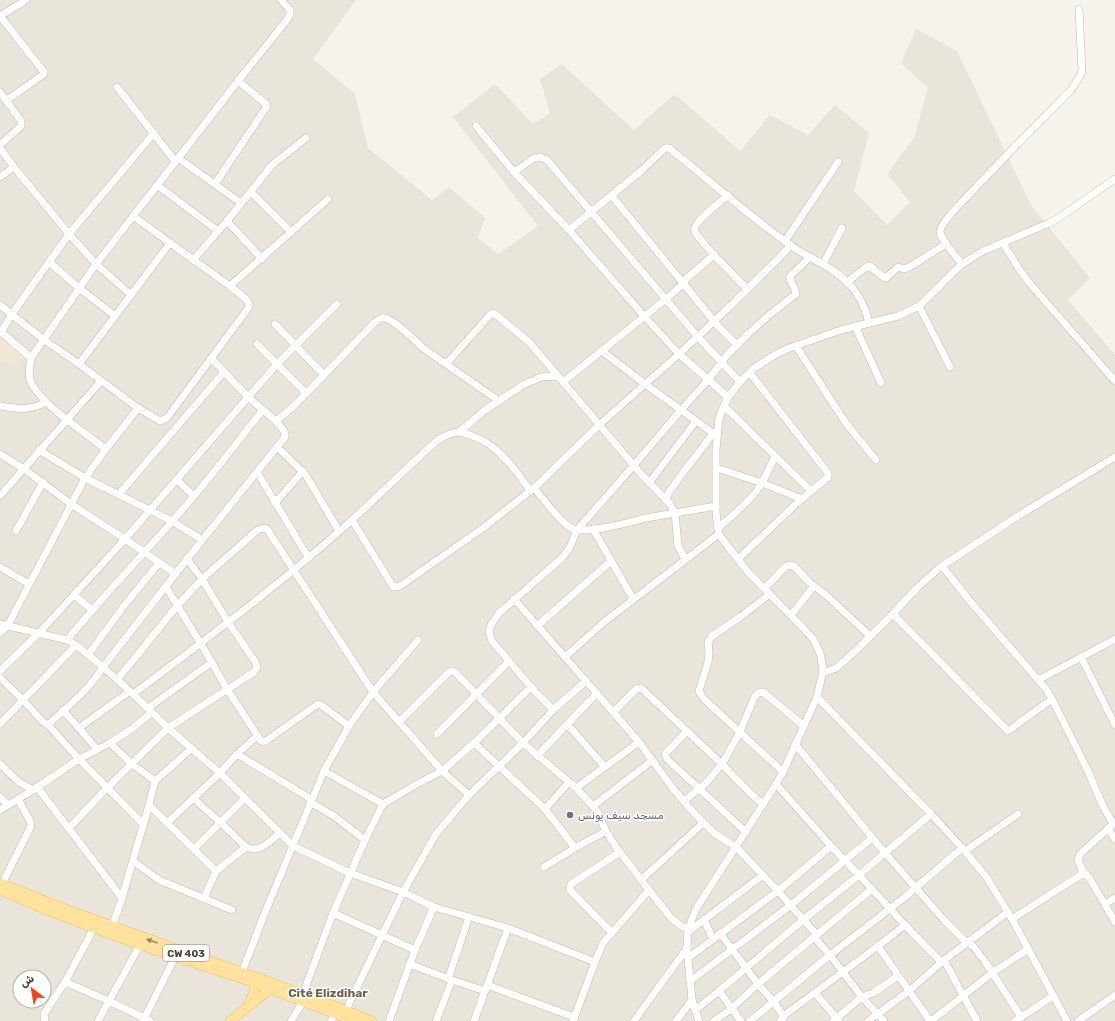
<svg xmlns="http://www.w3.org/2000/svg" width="1115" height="1021" font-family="Rubik,Vazirmatn,sans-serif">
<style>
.residential{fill:#eae5da;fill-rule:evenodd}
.education{fill:#efe8d6}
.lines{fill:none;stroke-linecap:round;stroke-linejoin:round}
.minor-casing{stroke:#c2bbae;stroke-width:8}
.major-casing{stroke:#e6c16a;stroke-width:10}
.minor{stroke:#fff;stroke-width:7}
.major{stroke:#ffe39c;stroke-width:9}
.oneway{fill:#9c8c66}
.worship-dot{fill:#6b7280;stroke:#fff;stroke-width:1.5}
.labels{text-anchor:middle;stroke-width:3;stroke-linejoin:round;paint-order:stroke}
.shield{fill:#fff;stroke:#817c74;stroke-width:1}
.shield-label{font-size:10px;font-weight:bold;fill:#4b4439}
.worship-label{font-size:11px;fill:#5b616d;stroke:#fff;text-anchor:start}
.neighbourhood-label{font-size:12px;font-weight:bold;fill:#6e6250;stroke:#fff}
</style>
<rect width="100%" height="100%" fill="#f6f3ec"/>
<path class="residential" d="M0 0H356L313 59 355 94 368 148 432 200 449 187 485 218 478 238 498 254 538 226 453 117 495 84 533 124 550 113 540 79 562 64 634 130 675 94 740 151 770 115 808 135 835 105 869 133 854 191 887 225 910 202 887 174 914 138 928 88 901 63 916 29 957 51 1031 205 1090 278 1068 300 1115 355V1021H0ZM20 977H44V1001H20Z"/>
<polygon class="education" points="0,335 26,354 15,368 0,360"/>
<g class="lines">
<defs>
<g id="minor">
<polyline points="117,87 176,162"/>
<polyline points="0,92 21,121 21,126 0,145"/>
<polyline points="7,100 44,74 44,72 0,16 26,0"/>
<polyline points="476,126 514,172 569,230 644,316 679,354 728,397"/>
<polyline points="0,148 14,167 69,234 96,264 131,295"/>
<polyline points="178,158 241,203"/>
<polyline points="514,172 534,158 540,157 547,160 698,337 740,382"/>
<polyline points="0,177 14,167"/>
<polyline points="215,184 267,106 266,104 238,81"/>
<polyline points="157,185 218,231"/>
<polyline points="251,192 291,232"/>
<path d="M728 195C722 201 696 220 695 228 694 230 695 232 696 234L712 253 747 289"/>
<polyline points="612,196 718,326 737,345"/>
<polyline points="133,216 170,243"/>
<polyline points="227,221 262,259"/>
<path d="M569 230 641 171 665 148H669C709 180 748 215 790 245 808 258 830 265 846 281 859 293 865 306 869 323"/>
<polyline points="785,241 838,162"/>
<polyline points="1003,243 1019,269 1032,286 1115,381"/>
<polyline points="193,260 227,221 272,165 306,138"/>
<polyline points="49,262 79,288 115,316"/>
<polyline points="823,264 842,228"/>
<path d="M962 264C957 257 940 239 940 231 941 223 956 209 962 202 995 166 1030 132 1064 97L1071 90 1080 76 1082 71 1079 9"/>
<polyline points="847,282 865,268 869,266 871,267 882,276 886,278 898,267 904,269 911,266 946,244"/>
<polyline points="230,286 328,199"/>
<polyline points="0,305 43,339 79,364 138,408 160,421 167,418 249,307 249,304 246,299 230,286 170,243 79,364"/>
<polyline points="919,306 950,367"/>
<polyline points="275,324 324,375"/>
<polyline points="855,326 881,383"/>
<path d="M0 331 31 358C30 365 28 373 30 380 39 403 86 434 106 449L138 408"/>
<polyline points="1,332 12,314 69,234 154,133"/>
<polyline points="257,344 306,393"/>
<polyline points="796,346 845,422 876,460"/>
<polyline points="602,351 645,384 717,436"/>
<polyline points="31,358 96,264 238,81 286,21 290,15 290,10 281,0"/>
<path d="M211 358 248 397 276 421 295 405 374 323C378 320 381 317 385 318 395 320 414 340 422 347 430 353 438 359 446 364L490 315 494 313 530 343 641 474 670 504 675 513 678 546 685 559"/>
<polyline points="446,364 499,401"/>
<polyline points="563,382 666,299 684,283 686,279 714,255"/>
<path d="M0 406C17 409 30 411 46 402"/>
<polyline points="724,406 811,491"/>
<polyline points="459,432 485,410 523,385 541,377 558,376"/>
<polyline points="277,447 305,474 339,531"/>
<polyline points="39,450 85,478 172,521 202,540"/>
<polyline points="0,454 24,469 71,504 125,539 176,574"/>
<polyline points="717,468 762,483 802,499"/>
<polyline points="257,472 308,557"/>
<polyline points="177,480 194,496"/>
<polyline points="649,483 696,421"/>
<path d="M534 488C541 496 562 524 571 528 585 535 630 522 646 518 669 514 693 510 716 506"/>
<polyline points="119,494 224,372"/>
<polyline points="0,496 101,381"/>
<path d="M665 499C679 475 698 455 713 433"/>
<polyline points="275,503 303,471"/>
<polyline points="352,520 392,585 394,587 400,586 483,528 534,488 599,425 679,354 727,309 777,260 791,245"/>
<path d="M718 528C732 516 747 504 758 489 765 479 770 467 775 456"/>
<polyline points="593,529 633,599"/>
<polyline points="16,531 43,482"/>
<polyline points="738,559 797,503 828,477 828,473 824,468 750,373"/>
<polyline points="942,566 969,600 1046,689 1052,699 1087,769 1102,804 1113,824 1080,854 1078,860 1084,874"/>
<polyline points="0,567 29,584"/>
<polyline points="166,587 201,644 227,689 261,741 264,742 267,740 318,704 321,705 349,726"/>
<polyline points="765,588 786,566 789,565 794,566 810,583 826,595 870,636"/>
<polyline points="770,594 740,617 712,636 708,642 709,653 708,662 699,691 703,698 783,772"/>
<polyline points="74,595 92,610"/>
<polyline points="514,599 565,657"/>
<polyline points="893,614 1008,731 1052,699"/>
<polyline points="791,615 814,586"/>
<polyline points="0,624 67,640 76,645 103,667 133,694 168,728 220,773 293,846 350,873 403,892 434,907 508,928 595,962"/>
<polyline points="537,626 611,561"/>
<polyline points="0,633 8,625 85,478 106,449"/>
<path d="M67 640C108 590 153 545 194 496 218 468 240 438 263 410"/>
<polyline points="88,655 123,607 159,563"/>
<polyline points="1081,657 1115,725"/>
<polyline points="0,671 39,633 125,539 277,364 337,304"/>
<polyline points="823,671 825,672 836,668 850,656 883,624 917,588 939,568 1018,516 1115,457"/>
<polyline points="0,678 23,700 43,722 48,725 79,759 143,824"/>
<path d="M117 680 177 606 202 579 254 533C258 529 262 527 267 529L373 692 442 771 474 743 531 687"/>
<polyline points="1038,680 1115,639"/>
<polyline points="586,681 639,742 671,786 693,812 714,833 736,847 778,891 817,935"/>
<path d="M133 694C208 638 283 582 352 520 382 493 409 465 439 439 445 436 453 431 460 432 464 433 468 434 472 436 498 444 514 469 530 490"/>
<polyline points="817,697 931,814 965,851 987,878 1012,919 1076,878 1082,874 1086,874 1090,879 1115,922"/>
<polyline points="148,708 212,662"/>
<polyline points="63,710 97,749"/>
<path d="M553 710 531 687 492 641 489 632 491 625 499 613 562 558 570 547 577 530 634 465 681 410 708 380 722 362 726 356 749 333 768 316 796 294C796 288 789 282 790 276L810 257"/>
<polyline points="614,712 636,689 641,688 722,764 742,785 763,805"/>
<polyline points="399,722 449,672 452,671 455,672 523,743 576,788 590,803 597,811 606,831 616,847 649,890 671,918 681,926 688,929"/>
<polyline points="0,724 76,645"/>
<polyline points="567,724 605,767"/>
<path d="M48 725C67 707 89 690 103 667L187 559 285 437C286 430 280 426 276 421"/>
<polyline points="79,728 130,691"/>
<polyline points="687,731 665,754 667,759 746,832"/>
<polyline points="437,734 509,661"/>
<polyline points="110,743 133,728 152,712"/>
<polyline points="474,743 545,809 575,848"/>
<polyline points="795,744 885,853 944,920 963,939 974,947 986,963 1021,1017"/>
<polyline points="237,754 311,799"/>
<polyline points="537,756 597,693"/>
<polyline points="0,764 19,782 33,790"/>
<polyline points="324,771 383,804"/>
<polyline points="776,784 831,846 859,875 905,925 941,962"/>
<polyline points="37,787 122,898"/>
<polyline points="576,788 639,742"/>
<polyline points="0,797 8,805"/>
<path d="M193 798 220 822 246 847C259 854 270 841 280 833"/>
<polyline points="684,801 706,783 722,764 740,732 754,698 758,693 763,692 804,726"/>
<polyline points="310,802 334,816 365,840"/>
<polyline points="149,805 216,871 246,847"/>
<polyline points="593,806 653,760"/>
<polyline points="545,809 569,782"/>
<polyline points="0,810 33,790 79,759 110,743 132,764 155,781"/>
<polyline points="167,823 220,773 237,754 257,736"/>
<polyline points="69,828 107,788 168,728 254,672 257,667 256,663 228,622 202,579 187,559"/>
<polyline points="1108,829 1115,839"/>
<polyline points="194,849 245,798"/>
<polyline points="965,851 1018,814"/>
<polyline points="133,861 159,880 232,910"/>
<polyline points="544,867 575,848 606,831"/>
<polyline points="641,880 703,823"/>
<polyline points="2,884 31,826 30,821 18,799"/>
<polyline points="204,898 216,871"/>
<polyline points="1105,904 1115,898"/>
<polyline points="333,913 415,950"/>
<polyline points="1012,919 1067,1021"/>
<polyline points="704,920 713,939"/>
<polyline points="111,930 122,898 149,805 155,781 192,748"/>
<polyline points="688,932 763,875"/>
<polyline points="612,933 570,890 570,888 571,884 620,852"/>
<polyline points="720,933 758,984 774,1002 784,1017"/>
<polyline points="814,937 830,955 862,997 884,1021"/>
<polyline points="878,946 930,1021"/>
<polyline points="688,958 778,891 823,853 831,846"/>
<polyline points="944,960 977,1021"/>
<polyline points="409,964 452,980 485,991"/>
<polyline points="242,972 266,910 324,771 349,726 373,692 418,640"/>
<polyline points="448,979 469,917"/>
<polyline points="690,981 791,905 872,838"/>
<polyline points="65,982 109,1001 150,1021"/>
<polyline points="487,985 574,1017"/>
<polyline points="719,991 741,1021"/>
<polyline points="815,993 839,1021"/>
<polyline points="303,994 333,913 365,840 383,804 417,784 442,771 469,795"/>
<polyline points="346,1010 403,892 436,834 469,795 523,743 553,710 586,681 565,657 604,622 719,534"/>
<polyline points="695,1010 719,991 803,920 859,875 931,814"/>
<polyline points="45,1021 44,1014 65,982 94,928"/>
<polyline points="98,1021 140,945"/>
<polyline points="143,1021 175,957"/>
<polyline points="291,1021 303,1002"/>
<polyline points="331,1021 335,1013"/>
<polyline points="389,1021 415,950 434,907"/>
<polyline points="436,1021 452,980"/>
<polyline points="474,1021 508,928"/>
<polyline points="573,1021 595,962 603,943 649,890"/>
<polyline points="634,1021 687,948"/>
<polyline points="676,1021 692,1000"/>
<polyline points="699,1021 692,1000 687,948 688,929 696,909 776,784 783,772 817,697 823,671 821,657 819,651 814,640 804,629 748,572 726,544 719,534 717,522 716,510 716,450 718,426 720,415 728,397 740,382 754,368 778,353 789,348 841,330 898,316 919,306 962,264 983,251 1047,224 1057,219 1115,179"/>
<polyline points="714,1021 731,1009 758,984 808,942 872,889"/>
<polyline points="750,1021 830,955 905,897 962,848"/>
<polyline points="780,1021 786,1014 878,946 905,925"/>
<polyline points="833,1021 862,997 873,993 898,976"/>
<polyline points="868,1021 909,991 944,960 1008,912"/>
<polyline points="931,1021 992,973 1028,949"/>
<polyline points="1015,1021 1053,996"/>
<polyline points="1078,1021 1115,995"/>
</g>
<g id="major">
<polyline points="0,883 65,909 303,994 372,1021"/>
<polyline points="0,890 44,909 94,928 140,945 255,983 354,1021"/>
<polyline points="247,1008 254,992 254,978"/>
<polyline points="230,1021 273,987"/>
</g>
</defs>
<use href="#minor" class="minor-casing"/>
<use href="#major" class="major-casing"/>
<use href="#minor" class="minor"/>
<use href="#major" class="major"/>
</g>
<defs><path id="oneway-solid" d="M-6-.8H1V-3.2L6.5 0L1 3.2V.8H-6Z"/></defs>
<use class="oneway" href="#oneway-solid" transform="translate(152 941) rotate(-161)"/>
<circle class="worship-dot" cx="570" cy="815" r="4"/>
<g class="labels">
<rect class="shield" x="163" y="945" width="46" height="16" rx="3"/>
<g class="shield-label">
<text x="186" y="957">CW 403</text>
</g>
<g class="worship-label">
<text x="578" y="819">مسجد سيف يونس</text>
</g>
<g class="neighbourhood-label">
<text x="328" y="997">Cité Elizdihar</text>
</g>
</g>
<g transform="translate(32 989) rotate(329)"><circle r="19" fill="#ffffff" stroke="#b7b4b0"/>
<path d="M0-3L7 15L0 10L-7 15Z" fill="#fc3f1d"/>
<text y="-6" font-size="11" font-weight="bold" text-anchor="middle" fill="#4b4439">ش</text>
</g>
</svg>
